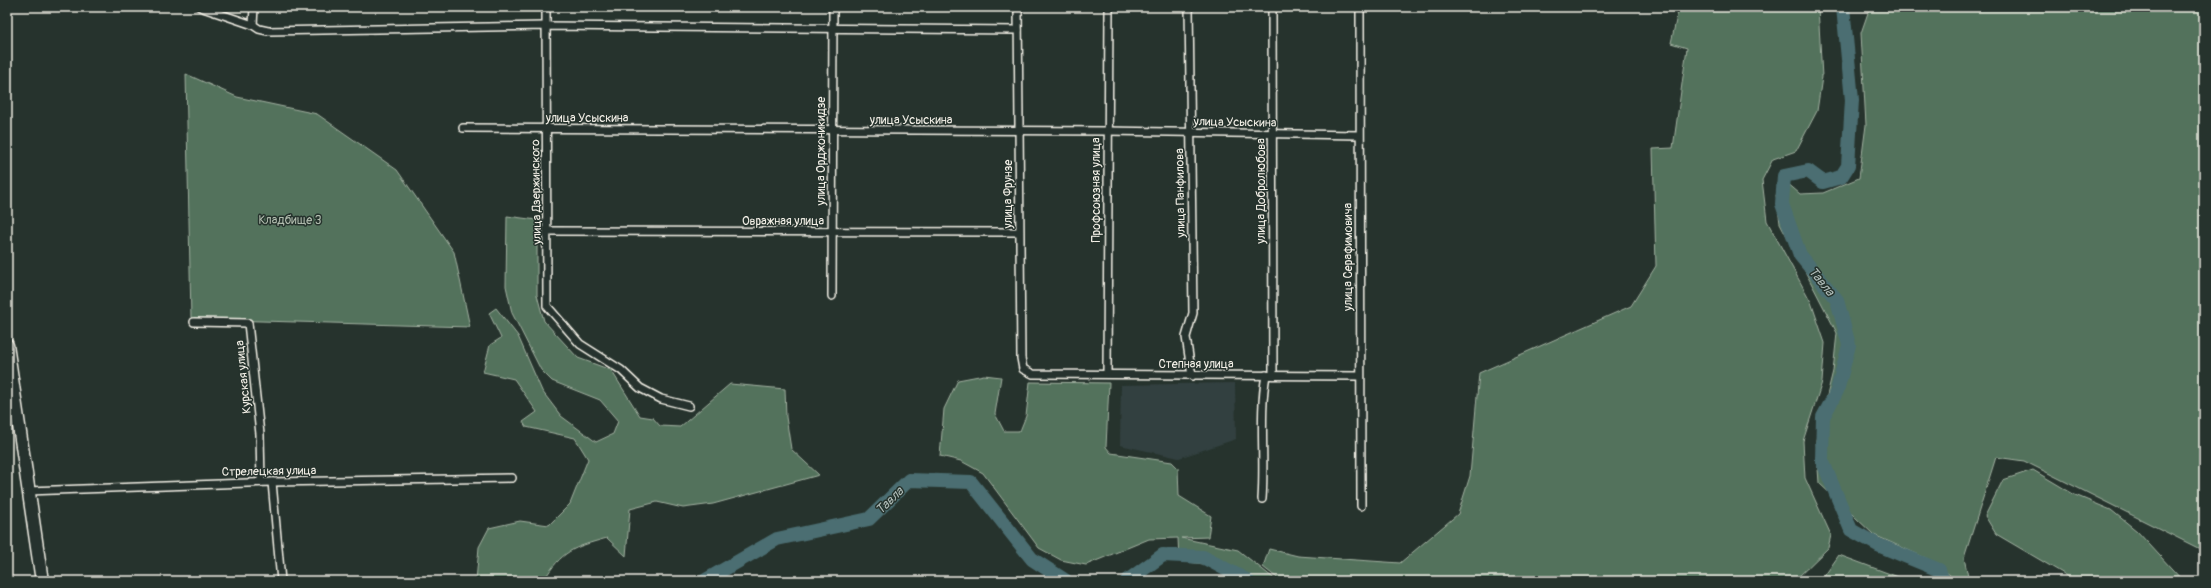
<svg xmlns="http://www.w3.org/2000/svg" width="2211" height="588" font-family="Pangolin,sans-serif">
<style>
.built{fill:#334040}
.green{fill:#52725c;stroke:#a3b2a2}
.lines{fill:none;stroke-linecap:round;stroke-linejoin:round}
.river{stroke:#4b6e72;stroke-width:14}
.street-casing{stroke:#f4f1e8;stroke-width:10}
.primary-casing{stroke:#f4f1e8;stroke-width:15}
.street{stroke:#26332d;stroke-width:7}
.primary{stroke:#26332d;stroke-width:12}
.labels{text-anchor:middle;stroke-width:3;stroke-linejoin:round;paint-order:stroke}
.street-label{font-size:12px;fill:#f4f1e8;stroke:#26332d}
.park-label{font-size:12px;fill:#b3beb0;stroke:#26332d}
.water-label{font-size:13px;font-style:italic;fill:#b0bdb9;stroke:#26332d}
</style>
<rect width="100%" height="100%" fill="#26332d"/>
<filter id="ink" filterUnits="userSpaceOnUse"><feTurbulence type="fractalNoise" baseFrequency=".025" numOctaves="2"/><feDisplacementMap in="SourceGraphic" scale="8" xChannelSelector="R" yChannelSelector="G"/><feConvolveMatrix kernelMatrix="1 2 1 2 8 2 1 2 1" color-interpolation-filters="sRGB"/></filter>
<g filter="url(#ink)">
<polygon class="built" points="1235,383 1236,439 1179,458 1120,445 1121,385"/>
<g class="green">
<polygon points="1679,7 1818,7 1822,77 1817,111 1796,151 1773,159 1762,180 1767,221 1811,302 1825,343 1822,382 1803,441 1805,478 1831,535 1828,548 1794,581 1281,581 1263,567 1269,549 1298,556 1400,563 1458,514 1470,476 1479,373 1631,306 1656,266 1653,149 1673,148 1687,48 1671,43"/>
<polygon points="1870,7 2195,7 2204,10 2204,551 2024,461 1996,457 1964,558 1969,581 1952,581 1950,575 1926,558 1874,535 1819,483 1816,440 1833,371 1837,333 1780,223 1776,195 1786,182 1800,194 1823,193 1859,178 1866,125 1861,33"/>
<polygon points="186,74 237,97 317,114 397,170 454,252 470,327 191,319"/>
<path d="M507 216 537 220V295L544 321 578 358 611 370 640 416 653 418 660 426 680 427 730 384 785 389 786 417 791 449 819 475 713 504 683 508 657 502 630 509 626 556 607 538C572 548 563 550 543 581H476L479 547 489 528 520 521 549 525 570 504 588 459 575 438 526 427 523 422 537 412 514 379 483 372 490 345 501 338 489 313 496 308 518 336 542 391 561 416 596 442 613 434 618 421 600 400 552 381 541 370 512 313 506 286Z"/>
<polygon points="984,375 1001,377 995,414 1004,431 1020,431 1026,416 1030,382 1109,383 1106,447 1111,453 1172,462 1178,468 1179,496 1211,516 1208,537 1181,538 1238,550 1277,581 1250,581 1237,568 1179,561 1178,538 1149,539 1086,565 1061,560 1039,548 983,473 961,461 940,456 944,409 958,380"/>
<polygon points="2033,470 2075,495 2111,510 2137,531 2183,581 2076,581 1996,534 1985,516 2003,480"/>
<polygon points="1839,555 1909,581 1821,581"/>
</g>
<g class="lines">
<g class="river">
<polyline points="1843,7 1852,100 1848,166 1841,177 1823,182 1808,171 1784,176 1782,204 1800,255 1837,300 1849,345 1837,391 1823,417 1822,460 1851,530 1878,545 1939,570 1943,581"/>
<polyline points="704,581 777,539 869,519 909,480 971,482 1032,559 1066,581"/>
<polyline points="1127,581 1163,555 1203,557 1248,581"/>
</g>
<defs>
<g id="street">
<polyline points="200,7 253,25 259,29 268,31 546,26 1018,30"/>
<polyline points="546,7 547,306 580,344 621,370 640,388 661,399 689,406"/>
<polyline points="1018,7 1021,358 1023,369 1033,374 1359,376"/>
<polyline points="1189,7 1193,313 1186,337 1192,376"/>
<polyline points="1272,7 1273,375"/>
<polyline points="1360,7 1361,506"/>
<polyline points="253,25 254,7"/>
<polyline points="463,128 1107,131 1359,135"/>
<polyline points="548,231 1019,232"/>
<polyline points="832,296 833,7"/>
<polyline points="194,322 248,323 260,434 261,482"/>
<polyline points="1107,374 1109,7"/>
<polyline points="272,482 281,581"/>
<polyline points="28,491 272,482 512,478"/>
<path d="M1262 499C1265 459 1259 414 1266 375"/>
</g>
<polyline id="primary" points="7,345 42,581"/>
</defs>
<use href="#street" class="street-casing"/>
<use href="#primary" class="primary-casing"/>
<use href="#street" class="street"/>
<use href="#primary" class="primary"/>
</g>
</g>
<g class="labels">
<g class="street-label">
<text x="587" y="122">улица Усыскина</text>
<text x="911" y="124">улица Усыскина</text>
<text transform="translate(1235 122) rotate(1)" y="4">улица Усыскина</text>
<text transform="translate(821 151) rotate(-90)" y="4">улица Орджоникидзе</text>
<text transform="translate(1096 190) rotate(-90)" y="4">Профсоюзная улица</text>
<text transform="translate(1261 191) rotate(-90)" y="4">улица Добролюбова</text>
<text transform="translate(536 192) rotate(-91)" y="4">улица Дзержинского</text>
<text transform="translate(1180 193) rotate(-91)" y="4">улица Панфилова</text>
<text transform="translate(1008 194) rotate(-90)" y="4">улица Фрунзе</text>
<text x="783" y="225">Овражная улица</text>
<text transform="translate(1348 257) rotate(-90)" y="4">улица Серафимовича</text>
<text x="1196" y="368">Степная улица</text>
<text transform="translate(243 377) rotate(-96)" y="4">Курская улица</text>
<text transform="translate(269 471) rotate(-1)" y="4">Стрелецкая улица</text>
</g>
<g class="park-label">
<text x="290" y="224">Кладбище 3</text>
</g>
<g class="water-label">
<text transform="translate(1822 281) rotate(51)" y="5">Тавла</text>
<text transform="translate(889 500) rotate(-44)" y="5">Тавла</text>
</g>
</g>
<rect width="2211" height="588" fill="none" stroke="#26332d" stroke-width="24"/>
<rect x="12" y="12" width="2187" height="564" fill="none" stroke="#f4f1e8" stroke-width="1.5" filter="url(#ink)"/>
</svg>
